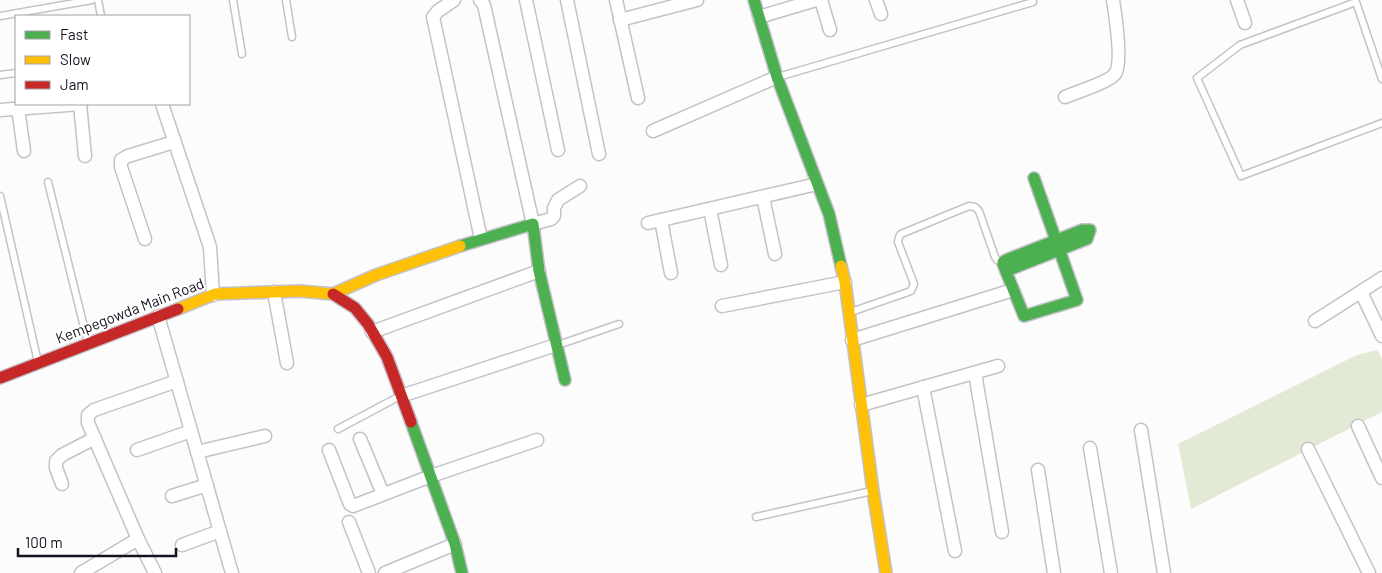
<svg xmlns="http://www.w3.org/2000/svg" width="1382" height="573" font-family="Barlow,sans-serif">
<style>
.green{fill:#e2e9d4}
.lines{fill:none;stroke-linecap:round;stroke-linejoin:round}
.lane-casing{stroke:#c4c2c9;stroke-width:9}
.street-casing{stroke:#c4c2c9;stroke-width:15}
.fast-casing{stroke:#c4c2c9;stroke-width:14}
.slow-casing{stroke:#c4c2c9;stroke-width:14}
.jam-casing{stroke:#c4c2c9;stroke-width:14}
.lane{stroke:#fff;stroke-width:6}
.street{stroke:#fff;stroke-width:12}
.fast{stroke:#4caf50;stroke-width:11}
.slow{stroke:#ffc107;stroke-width:11}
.jam{stroke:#c62828;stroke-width:11}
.labels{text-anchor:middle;stroke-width:4;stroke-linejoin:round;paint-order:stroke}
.street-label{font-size:15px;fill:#16121e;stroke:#fff}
</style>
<rect width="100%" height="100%" fill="#fcfcfc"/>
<polygon class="green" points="1377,350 1382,359 1382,412 1191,509 1178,444 1357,355"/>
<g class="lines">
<defs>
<g id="lane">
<polyline points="98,0 101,16"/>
<polyline points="233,0 242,54"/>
<polyline points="286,0 292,37"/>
<polyline points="0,16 92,0"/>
<polyline points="0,75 16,73"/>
<polyline points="778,77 1033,2"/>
<polyline points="1382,79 1356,2 1240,45 1197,78 1241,176 1382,123"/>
<polyline points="48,182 88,343"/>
<polyline points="0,196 38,362"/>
<polyline points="851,312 911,291 914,284 898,242 899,237 901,234 969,206 975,207 979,211 995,257 997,260 1002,262"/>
<polyline points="558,345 619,324"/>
<polyline points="338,429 400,396"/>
<polyline points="756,517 872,491"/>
</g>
<g id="street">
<polyline points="454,0 438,11 433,17 481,239"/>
<polyline points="480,0 484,5 533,224 551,219 554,216 554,208 558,200 580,186"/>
<polyline points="526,0 558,150"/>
<polyline points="567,0 599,154"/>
<polyline points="616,0 638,98"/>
<polyline points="821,0 830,30"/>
<polyline points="876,0 881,14"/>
<polyline points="1237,0 1245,23"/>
<polyline points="759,17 816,0"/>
<polyline points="620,20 697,0"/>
<path d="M1065 97C1077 92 1109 82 1115 74 1123 63 1115 13 1113 0"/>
<polyline points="80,104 85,156"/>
<polyline points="162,104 210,247 213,295"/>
<polyline points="18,108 24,151"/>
<polyline points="0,110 81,104"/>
<polyline points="653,131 777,77"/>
<polyline points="763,197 775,254"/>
<polyline points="710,209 721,265"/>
<polyline points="661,220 671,273"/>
<polyline points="648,223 817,184"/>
<polyline points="145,239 121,167 121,160 128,156 174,142"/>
<polyline points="274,292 287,363"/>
<polyline points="1361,292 1382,336"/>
<polyline points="722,306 845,282"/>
<polyline points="158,316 232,573"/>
<polyline points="1315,321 1382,278"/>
<polyline points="372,332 539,271"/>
<polyline points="852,340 1013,290"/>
<polyline points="975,373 1002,532"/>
<polyline points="923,387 955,551"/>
<polyline points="401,396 556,345"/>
<polyline points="861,405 998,366"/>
<polyline points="1358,426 1382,478"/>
<polyline points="1141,430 1164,573"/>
<polyline points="360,439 383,494"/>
<polyline points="1090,448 1111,573"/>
<polyline points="1308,449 1369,573"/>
<polyline points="137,450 191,431"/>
<polyline points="329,450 350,504 353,506 431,476 537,440"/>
<polyline points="197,452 265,436"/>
<polyline points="1038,470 1054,573"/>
<polyline points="62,484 56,468 56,461 62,455 95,438"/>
<polyline points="172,496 207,485"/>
<polyline points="349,522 369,573"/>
<polyline points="182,545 220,531"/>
<polyline points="81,573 138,539"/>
<polyline points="155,573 138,539 88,423 88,415 94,410 177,381"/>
<polyline points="385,573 455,544"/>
</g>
<g id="fast">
<polyline points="754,0 777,77 829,214 841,266"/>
<polyline points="460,246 533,224 539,271 565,380"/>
<polyline points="1006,271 1087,239 1090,230 1082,230 1006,260 1003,262 1003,264 1024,316 1077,300 1034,178"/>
<polyline points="411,422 455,544 462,573"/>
</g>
<g id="slow">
<polyline points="841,266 845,282 873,491 886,573"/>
<polyline points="178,309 215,294 300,291 333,294 376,275 460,246"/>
</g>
<g id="jam">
<polyline points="333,294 355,308 368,324 387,357 411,422"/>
<polyline points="0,378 178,309"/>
</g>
</defs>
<use href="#lane" class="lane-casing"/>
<use href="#street" class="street-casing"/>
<use href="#fast" class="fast-casing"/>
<use href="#slow" class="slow-casing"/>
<use href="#jam" class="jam-casing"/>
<use href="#lane" class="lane"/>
<use href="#street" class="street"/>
<use href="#fast" class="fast"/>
<use href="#slow" class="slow"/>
<use href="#jam" class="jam"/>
</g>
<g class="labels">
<g class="street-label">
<text transform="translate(130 311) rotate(-21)" y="5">Kempegowda Main Road</text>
</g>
</g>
<rect x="15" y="15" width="175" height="90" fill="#ffffff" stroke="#a2a0a5"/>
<rect x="25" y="31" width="25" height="8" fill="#4caf50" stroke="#a2a0a5"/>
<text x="60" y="40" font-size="15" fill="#16121e">Fast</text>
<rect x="25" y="56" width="25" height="8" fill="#ffc107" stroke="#a2a0a5"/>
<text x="60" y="65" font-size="15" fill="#16121e">Slow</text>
<rect x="25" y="81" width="25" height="8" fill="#c62828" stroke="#a2a0a5"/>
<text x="60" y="90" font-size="15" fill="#16121e">Jam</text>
<path d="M18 548v8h158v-8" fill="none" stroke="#16121e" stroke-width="2.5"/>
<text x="25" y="548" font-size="15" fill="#16121e" stroke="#ffffff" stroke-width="4" paint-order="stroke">100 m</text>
</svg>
